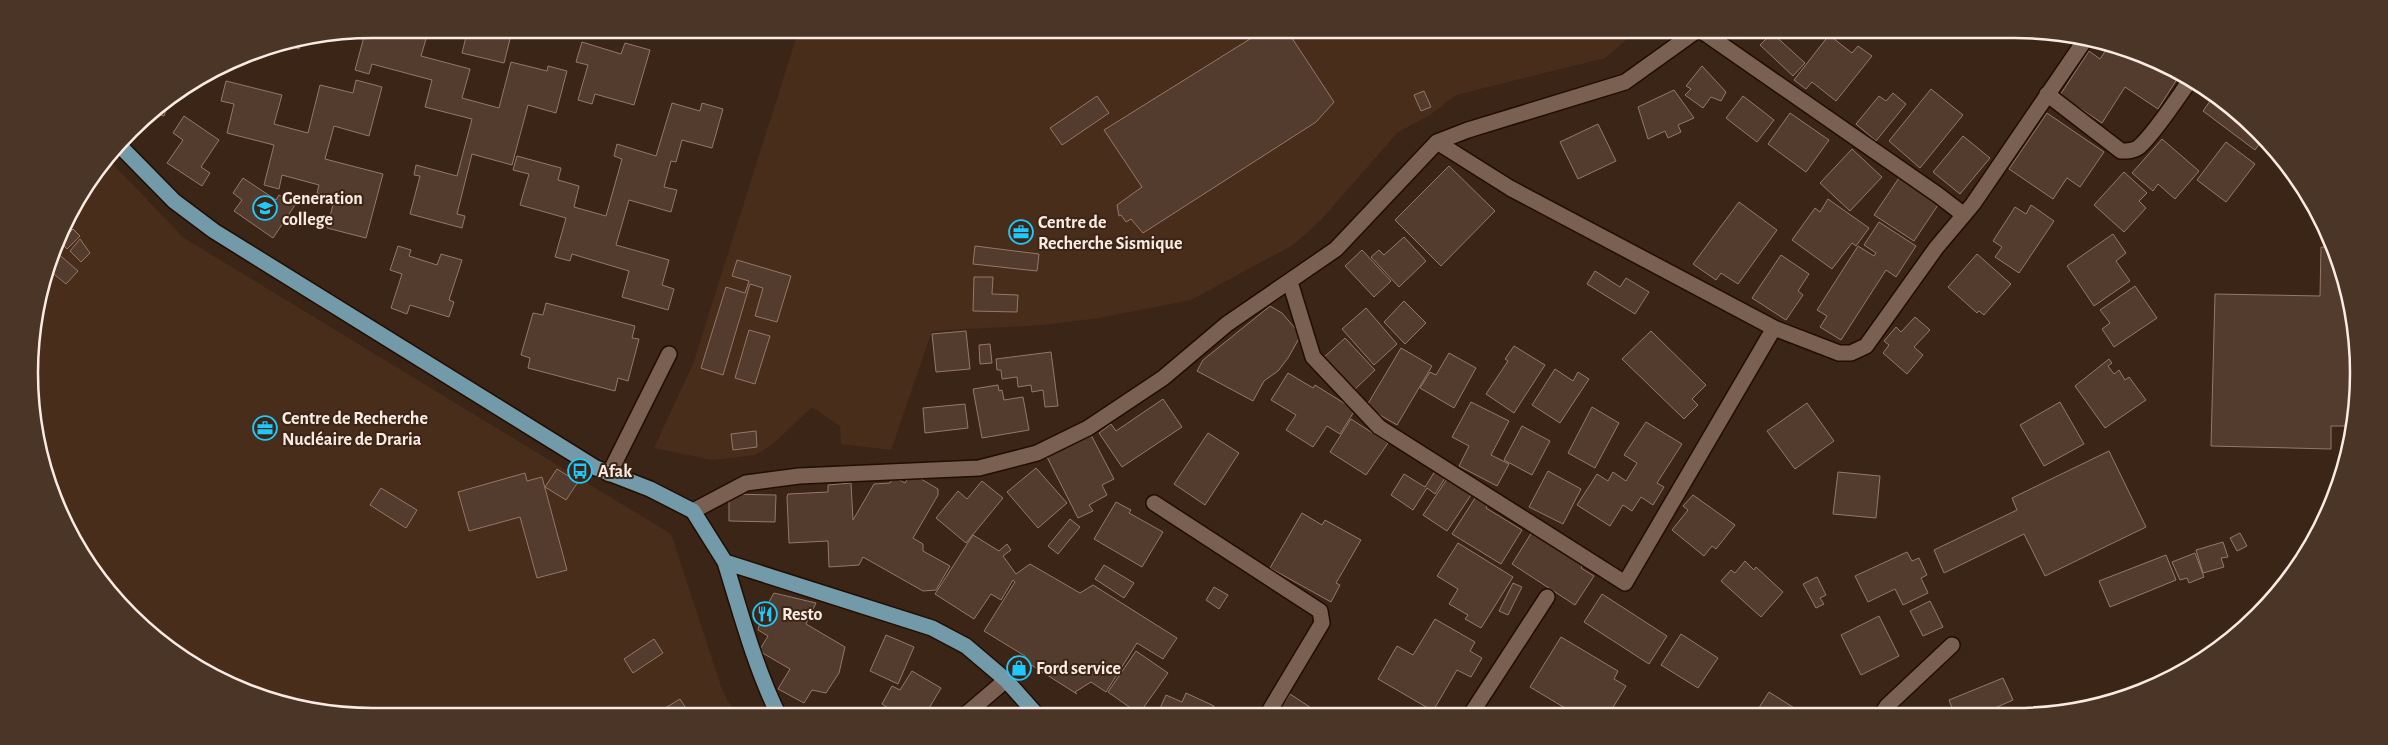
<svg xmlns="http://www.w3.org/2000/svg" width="2388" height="745" font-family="'Alegreya Sans',sans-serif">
<rect width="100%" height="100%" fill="#3b2517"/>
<path fill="#492d1b" d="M 799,29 L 1639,29 L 1605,58 L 1456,95 L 1430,115 L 1398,132 L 1321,220 L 1293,245 L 1191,300 L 1099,318 L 1042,325 L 932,331 L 891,450 L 841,444 L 840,426 L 812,407 L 773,444 L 755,455 L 712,460 L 654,448 L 693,364 Z
M 106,157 L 184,238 L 671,534 L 722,689 L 736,716 L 373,716 L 305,710 L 241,690 L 182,658 L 100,582 L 64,524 L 40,461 L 30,395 L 32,328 L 64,220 Z"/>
<path fill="#533b2d" stroke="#947969" d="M 372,29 L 429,29 L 421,56 L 470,69 L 462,98 L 499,108 L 511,62 L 547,71 L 548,66 L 567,71 L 556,113 L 528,105 L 512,165 L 472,154 L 457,214 L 465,216 L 462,228 L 410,214 L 420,176 L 414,175 L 416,165 L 457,176 L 472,119 L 425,107 L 432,80 L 372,64 L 369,74 L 355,70 L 365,33 L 355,30 Z
M 468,29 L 503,29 L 502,32 L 511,35 L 504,63 L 462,53 Z
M 1266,29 L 1286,29 L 1334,102 L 1316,122 L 1143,233 L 1131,219 L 1126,222 L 1121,215 L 1119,216 L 1117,205 L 1142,187 L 1104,130 Z
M 1772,33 L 1805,63 L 1793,76 L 1760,45 Z
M 1829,35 L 1852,53 L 1858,46 L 1872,56 L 1836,101 L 1812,82 L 1806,89 L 1794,80 Z
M 303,36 L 299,49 L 280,43 Z
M 582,42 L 621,54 L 625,43 L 650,50 L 634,105 L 595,94 L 592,104 L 578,100 L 588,65 L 576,62 Z
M 2110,44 L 2147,55 L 2181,73 L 2158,109 L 2125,87 L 2102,123 L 2060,95 L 2089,51 L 2100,59 Z
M 1702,66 L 1726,92 L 1721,101 L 1711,97 L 1703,108 L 1685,95 L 1691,89 L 1686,86 Z
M 356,80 L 382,87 L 369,136 L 334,126 L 325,159 L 383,174 L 366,238 L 327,228 L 335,197 L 317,193 L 319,185 L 282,175 L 279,189 L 264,185 L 274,145 L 227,133 L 234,104 L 221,101 L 226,81 L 282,95 L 274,124 L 308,133 L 320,85 L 353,93 Z
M 1931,89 L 1963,115 L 1920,168 L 1889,141 Z
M 1674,90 L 1694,118 L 1678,125 L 1681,132 L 1668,138 L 1665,131 L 1648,139 L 1638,107 Z
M 1424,91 L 1431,107 L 1421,111 L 1414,95 Z
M 1893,93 L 1906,104 L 1876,141 L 1856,124 L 1879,96 L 1886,101 Z
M 2215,94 L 2264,137 L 2255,150 L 2203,111 Z
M 1097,96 L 1109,113 L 1062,145 L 1050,128 Z
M 1743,96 L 1774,120 L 1757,142 L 1726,118 Z
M 169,100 L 164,116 L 150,112 Z
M 672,103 L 700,111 L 702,103 L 723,109 L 712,148 L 682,140 L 676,162 L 671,161 L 664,187 L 677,190 L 671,212 L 629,200 L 616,245 L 669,260 L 662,285 L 674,289 L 668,310 L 622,297 L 629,271 L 572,254 L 570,261 L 555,257 L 566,218 L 520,205 L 529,174 L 513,170 L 517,156 L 561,168 L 558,180 L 579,186 L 574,207 L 606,216 L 622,159 L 614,156 L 617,144 L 656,156 Z
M 1790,113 L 1829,140 L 1806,172 L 1768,144 Z
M 2047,113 L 2104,152 L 2080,187 L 2067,178 L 2053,199 L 2009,169 Z
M 184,116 L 219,140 L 201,167 L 210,173 L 202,186 L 167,163 L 183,140 L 173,133 Z
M 1598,124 L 1616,161 L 1578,179 L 1560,142 Z
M 1963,136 L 1990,158 L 1960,194 L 1933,172 Z
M 2162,139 L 2199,171 L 2175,199 L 2158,184 L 2153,191 L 2132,173 Z
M 2226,142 L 2255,164 L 2226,202 L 2197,180 Z
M 1852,149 L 1882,177 L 1850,211 L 1820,183 Z
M 1449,166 L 1495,211 L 1441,266 L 1395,220 Z
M 2124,172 L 2147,193 L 2139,201 L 2146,208 L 2124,232 L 2094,205 Z
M 1901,175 L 1940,202 L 1914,241 L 1874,215 Z
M 243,178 L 276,200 L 279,195 L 295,205 L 273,238 L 234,211 L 242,200 L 233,193 Z
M 1828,199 L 1869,228 L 1856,246 L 1852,243 L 1832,269 L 1792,240 L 1815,208 L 1820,212 Z
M 1739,202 L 1777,230 L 1738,284 L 1721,273 L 1716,280 L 1693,264 Z
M 2031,205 L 2054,221 L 2019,273 L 1995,257 L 2002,247 L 1993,241 L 2015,207 L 2026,214 Z
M 1879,222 L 1916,246 L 1896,277 L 1886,270 L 1841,340 L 1820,327 L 1827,316 L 1817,310 L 1858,246 L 1874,256 L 1876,253 L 1864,245 Z
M 73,229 L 80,236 L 67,249 L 60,242 Z
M 2113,234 L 2126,253 L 2116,261 L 2130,281 L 2094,306 L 2067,266 Z
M 1404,237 L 1426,261 L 1399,287 L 1371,257 L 1379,250 L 1384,255 Z
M 80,239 L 90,253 L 81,262 L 70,251 Z
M 398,246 L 411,250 L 409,256 L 437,265 L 441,254 L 462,260 L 449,300 L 454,302 L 449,317 L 410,305 L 407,314 L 391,308 L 402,274 L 390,270 Z
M 975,246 L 1039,254 L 1037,271 L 973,264 Z
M 2321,247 L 2335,248 L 2353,306 L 2357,355 L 2354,426 L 2331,426 L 2331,449 L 2211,446 L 2215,294 L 2320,296 Z
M 1362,250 L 1391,281 L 1374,297 L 1345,266 Z
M 55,251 L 78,271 L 66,284 L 49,270 Z
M 1977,254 L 2011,284 L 1984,315 L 1979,311 L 1977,313 L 1948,287 Z
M 1781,255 L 1809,274 L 1798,291 L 1803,295 L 1786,320 L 1752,298 Z
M 737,260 L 791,276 L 777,322 L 755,316 L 763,288 L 750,284 L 723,375 L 701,368 L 726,287 L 745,293 L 749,281 L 732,276 Z
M 1595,271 L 1620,287 L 1626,278 L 1649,292 L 1635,314 L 1587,284 Z
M 974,277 L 993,277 L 992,294 L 1018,295 L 1017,312 L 973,311 Z
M 2135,286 L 2157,318 L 2114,347 L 2102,329 L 2110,323 L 2100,310 Z
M 1404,301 L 1426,323 L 1405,344 L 1384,322 Z
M 546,303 L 635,326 L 632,338 L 639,339 L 628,381 L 618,378 L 615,391 L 528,368 L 530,358 L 521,355 L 533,313 L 543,315 Z
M 1270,306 L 1282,313 L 1301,335 L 1288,358 L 1278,371 L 1264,381 L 1253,401 L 1197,371 L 1203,360 Z
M 1366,308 L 1397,344 L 1374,365 L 1342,329 Z
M 1915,317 L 1930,330 L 1914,347 L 1923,355 L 1907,374 L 1883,353 L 1889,345 L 1884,341 L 1896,327 L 1901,332 Z
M 749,330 L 770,336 L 755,384 L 735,378 Z
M 966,331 L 970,369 L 936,372 L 932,334 Z
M 1651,331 L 1706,385 L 1692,399 L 1698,405 L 1684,419 L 1622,359 Z
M 1345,338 L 1375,370 L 1352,392 L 1322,359 Z
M 990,344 L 992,363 L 980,364 L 979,345 Z
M 1514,346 L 1545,365 L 1514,413 L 1486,394 L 1508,361 L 1505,359 Z
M 1401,348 L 1432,366 L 1397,425 L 1366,407 Z
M 1051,352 L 1058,406 L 1045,407 L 1043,390 L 1032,392 L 1031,385 L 1018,387 L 1017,377 L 1002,379 L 1001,370 L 997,370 L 996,359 Z
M 1449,353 L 1476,368 L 1454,408 L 1420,388 L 1430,372 L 1436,375 Z
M 2109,359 L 2112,363 L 2108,366 L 2114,374 L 2119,370 L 2125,380 L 2129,377 L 2146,400 L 2105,428 L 2075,386 Z
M 1555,369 L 1573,381 L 1578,372 L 1589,379 L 1560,423 L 1532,405 Z
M 1288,373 L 1313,388 L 1315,385 L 1355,410 L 1340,434 L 1327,426 L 1313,447 L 1286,430 L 1296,415 L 1271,400 Z
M 998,385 L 999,391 L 1002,390 L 1004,400 L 1023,397 L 1029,430 L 982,438 L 973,389 Z
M 1163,399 L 1182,427 L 1122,467 L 1099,433 L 1111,424 L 1116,431 Z
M 1471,402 L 1509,421 L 1491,455 L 1509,464 L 1497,486 L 1459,466 L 1469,446 L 1452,437 Z
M 2060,402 L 2084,444 L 2044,466 L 2020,425 Z
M 1807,403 L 1834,441 L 1795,469 L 1767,431 Z
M 965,404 L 968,428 L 925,433 L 923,408 Z
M 1592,407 L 1619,423 L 1595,468 L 1568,453 Z
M 1351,419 L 1388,443 L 1366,475 L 1330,452 Z
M 1646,422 L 1682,444 L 1657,483 L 1664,487 L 1653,505 L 1641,497 L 1632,511 L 1623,505 L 1610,526 L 1577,505 L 1597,474 L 1608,481 L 1613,472 L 1626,481 L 1637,463 L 1624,455 Z
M 1522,426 L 1550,441 L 1532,475 L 1504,460 Z
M 756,431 L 757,447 L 733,450 L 731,434 Z
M 1090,433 L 1114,479 L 1102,485 L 1107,495 L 1089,505 L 1093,511 L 1078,518 L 1046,455 Z
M 1208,433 L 1239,453 L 1205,505 L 1174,484 Z
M 2109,451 L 2146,527 L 2045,576 L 2024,534 L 1944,573 L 1934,550 L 2017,510 L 2012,498 Z
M 1036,468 L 1067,503 L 1038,528 L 1007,492 Z
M 557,469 L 578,482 L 566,500 L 545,487 Z
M 1435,471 L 1445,478 L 1435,494 L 1427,488 L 1413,510 L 1391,495 L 1404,474 L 1425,487 Z
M 1548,471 L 1581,489 L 1563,524 L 1529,507 Z
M 1838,472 L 1880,476 L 1876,518 L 1833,514 Z
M 525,473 L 527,481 L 542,477 L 567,570 L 537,578 L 520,517 L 469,531 L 458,492 Z
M 911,473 L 938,489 L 938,495 L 913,538 L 923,544 L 923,551 L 950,566 L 936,590 L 923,591 L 863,557 L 859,565 L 829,567 L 828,541 L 789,543 L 787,497 L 788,494 L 828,492 L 828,485 L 851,483 L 853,520 L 874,484 L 890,483 L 894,477 L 905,483 Z
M 1449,476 L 1473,492 L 1447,531 L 1423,515 Z
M 982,481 L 1003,498 L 966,543 L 936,518 L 958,491 L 967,499 Z
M 381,488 L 417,510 L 406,528 L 370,505 Z
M 729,494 L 776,495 L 775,522 L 729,521 Z
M 1477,495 L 1489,503 L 1486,508 L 1522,530 L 1501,564 L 1452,534 Z
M 1693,495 L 1735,525 L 1716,549 L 1712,546 L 1704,556 L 1672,530 L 1688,510 L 1683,506 Z
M 1116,502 L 1131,510 L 1129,513 L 1163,532 L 1142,567 L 1094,539 Z
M 1302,513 L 1322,525 L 1325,520 L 1361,540 L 1336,583 L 1340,585 L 1331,602 L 1270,568 Z
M 1070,519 L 1080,527 L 1058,554 L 1048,546 Z
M 1532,532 L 1583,565 L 1581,568 L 1594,576 L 1575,605 L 1512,564 Z
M 2240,533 L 2247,546 L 2237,551 L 2230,538 Z
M 973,535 L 999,551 L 1007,544 L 1011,550 L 1003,556 L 1016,574 L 1030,564 L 1080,593 L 1093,585 L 1177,638 L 1163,659 L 1137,643 L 1106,692 L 1091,682 L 1075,692 L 1077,694 L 1025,661 L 1025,656 L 984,631 L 1015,582 L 1013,580 L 1001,600 L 991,594 L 974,619 L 935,594 Z
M 2223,542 L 2228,557 L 2221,558 L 2224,567 L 2203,573 L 2196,550 Z
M 1458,543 L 1513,577 L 1481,628 L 1465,619 L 1468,615 L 1449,604 L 1458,589 L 1437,576 Z
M 1907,552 L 1912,561 L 1919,558 L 1927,575 L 1921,578 L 1928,593 L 1903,605 L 1895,589 L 1868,602 L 1855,576 Z
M 2195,553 L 2204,577 L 2189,583 L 2187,578 L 2180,580 L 2172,562 Z
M 2166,555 L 2176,580 L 2110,607 L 2099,581 Z
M 1745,561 L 1754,570 L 1756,567 L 1783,592 L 1761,617 L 1721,581 L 1731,570 L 1735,573 Z
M 1104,565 L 1134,583 L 1124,598 L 1095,579 Z
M 1817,577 L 1826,595 L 1820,598 L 1824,604 L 1816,608 L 1803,584 Z
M 1513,583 L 1522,587 L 1508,615 L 1499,611 Z
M 1214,587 L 1228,595 L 1219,609 L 1206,600 Z
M 774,593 L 816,603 L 806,624 L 845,647 L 839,673 L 826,693 L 812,690 L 804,703 L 778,689 L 790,669 L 759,651 L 768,636 L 758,630 L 762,614 Z
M 1602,594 L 1667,636 L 1649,664 L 1584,622 Z
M 1930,601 L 1943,627 L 1923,636 L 1910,611 Z
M 1879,616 L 1899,656 L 1861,675 L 1841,635 Z
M 1435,619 L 1475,642 L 1470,651 L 1482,658 L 1471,677 L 1457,670 L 1433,711 L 1378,679 L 1397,646 L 1413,655 Z
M 1681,634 L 1718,658 L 1698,688 L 1661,665 Z
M 886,635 L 914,647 L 898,684 L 870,671 Z
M 1561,637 L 1618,671 L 1614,679 L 1626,686 L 1609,714 L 1575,714 L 1530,687 Z
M 654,639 L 663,653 L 633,673 L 624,659 Z
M 1136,651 L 1168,673 L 1139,714 L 1108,692 Z
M 912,671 L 941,688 L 925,715 L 884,715 L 888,708 L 882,704 L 892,686 L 900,690 Z
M 2003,678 L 2013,700 L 1995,708 L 1997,713 L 1946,713 L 1945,711 L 1952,708 L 1949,700 Z
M 1769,692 L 1799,711 L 1797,714 L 1755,714 Z
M 1186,693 L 1214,706 L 1210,715 L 1157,715 L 1166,695 L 1182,702 Z
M 1290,694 L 1322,715 L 1276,715 Z
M 680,699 L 691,716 L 652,716 Z"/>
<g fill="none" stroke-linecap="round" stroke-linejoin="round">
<g stroke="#210d02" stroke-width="18">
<path id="minor" d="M 1699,29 L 1938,195 L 1964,215
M 2047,94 L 2121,151 C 2127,151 2134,151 2139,147 C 2155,133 2178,97 2191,79
M 1290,282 L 1313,357 L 1379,427 L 1625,583 L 1774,328 L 1510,188 L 1437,142
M 1774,328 L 1839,353 L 1851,353 L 1866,346 L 1936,248 L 1973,204 L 2087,37
M 609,474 L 669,354
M 1154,503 L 1320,611 L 1322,623 L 1267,715
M 693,511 L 746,483 L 799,476 L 979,468 L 1037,453 L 1088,428 L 1163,378 L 1227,324 L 1336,249 L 1437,142 L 1468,130 L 1625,82 L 1699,29
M 1471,714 L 1547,597
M 1882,714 L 1887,706 L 1952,645
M 965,715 L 1006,680"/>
</g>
<g stroke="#210d02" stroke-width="18">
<path id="major" d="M 118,144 L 174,201 L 214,231 L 596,468 L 650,489 L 693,511 L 725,562 L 932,628 L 966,646 L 1006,680 L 1037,715
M 725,562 C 741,614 755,667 779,716"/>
</g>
<use href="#minor" stroke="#7a6051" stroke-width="15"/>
<use href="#major" stroke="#739aa8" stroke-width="15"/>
</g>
<defs>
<g id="school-ring" transform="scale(1.25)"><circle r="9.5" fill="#3b2517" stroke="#20c9fd" stroke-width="1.5"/><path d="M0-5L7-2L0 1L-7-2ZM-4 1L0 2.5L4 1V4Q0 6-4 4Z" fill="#20c9fd"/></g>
<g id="office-ring" transform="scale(1.25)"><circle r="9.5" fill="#3b2517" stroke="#20c9fd" stroke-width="1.5"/><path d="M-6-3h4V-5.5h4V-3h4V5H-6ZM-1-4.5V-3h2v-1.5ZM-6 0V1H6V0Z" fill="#20c9fd"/></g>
<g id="bus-ring" transform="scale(1.25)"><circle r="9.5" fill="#3b2517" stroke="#20c9fd" stroke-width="1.5"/><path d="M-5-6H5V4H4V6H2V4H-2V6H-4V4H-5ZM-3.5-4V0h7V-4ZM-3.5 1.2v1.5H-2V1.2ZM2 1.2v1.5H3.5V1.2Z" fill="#20c9fd"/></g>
<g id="restaurant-ring" transform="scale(1.25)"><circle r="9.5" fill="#3b2517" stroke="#20c9fd" stroke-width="1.5"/><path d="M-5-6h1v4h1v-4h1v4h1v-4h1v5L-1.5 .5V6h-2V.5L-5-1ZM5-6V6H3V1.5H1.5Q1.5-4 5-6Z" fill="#20c9fd"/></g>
<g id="shop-ring" transform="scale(1.25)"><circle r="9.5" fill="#3b2517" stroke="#20c9fd" stroke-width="1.5"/><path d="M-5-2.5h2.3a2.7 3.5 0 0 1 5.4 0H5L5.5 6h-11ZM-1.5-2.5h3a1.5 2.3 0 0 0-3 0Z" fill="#20c9fd"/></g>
</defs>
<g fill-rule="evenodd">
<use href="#school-ring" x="265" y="208"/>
<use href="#office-ring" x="1021" y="232"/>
<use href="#office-ring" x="265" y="428"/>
<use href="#bus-ring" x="580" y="471"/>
<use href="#restaurant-ring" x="765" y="614"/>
<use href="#shop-ring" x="1019" y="668"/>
</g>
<g text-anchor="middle" stroke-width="4" stroke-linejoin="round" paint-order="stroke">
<g font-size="18" font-weight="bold" fill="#faebe2" stroke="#3b2517" text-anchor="start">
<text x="282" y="204">Generation<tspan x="282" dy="21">college</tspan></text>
<text x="1038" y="228">Centre de<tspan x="1038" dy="21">Recherche Sismique</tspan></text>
<text x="282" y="424">Centre de Recherche<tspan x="282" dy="21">Nucléaire de Draria</tspan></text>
<text x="598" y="477">Afak</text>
<text x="782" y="620">Resto</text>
<text x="1036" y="674">Ford service</text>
</g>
</g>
<path d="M0 0H2388V745H0ZM373 38H2015A335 335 0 0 1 2350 373V373A335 335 0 0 1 2015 708H373A335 335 0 0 1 38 373V373A335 335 0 0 1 373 38Z" fill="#4a3527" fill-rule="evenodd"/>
<path fill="none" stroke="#faebe2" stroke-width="2.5" d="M373 38H2015A335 335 0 0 1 2350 373V373A335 335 0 0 1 2015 708H373A335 335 0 0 1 38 373V373A335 335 0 0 1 373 38Z"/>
</svg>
